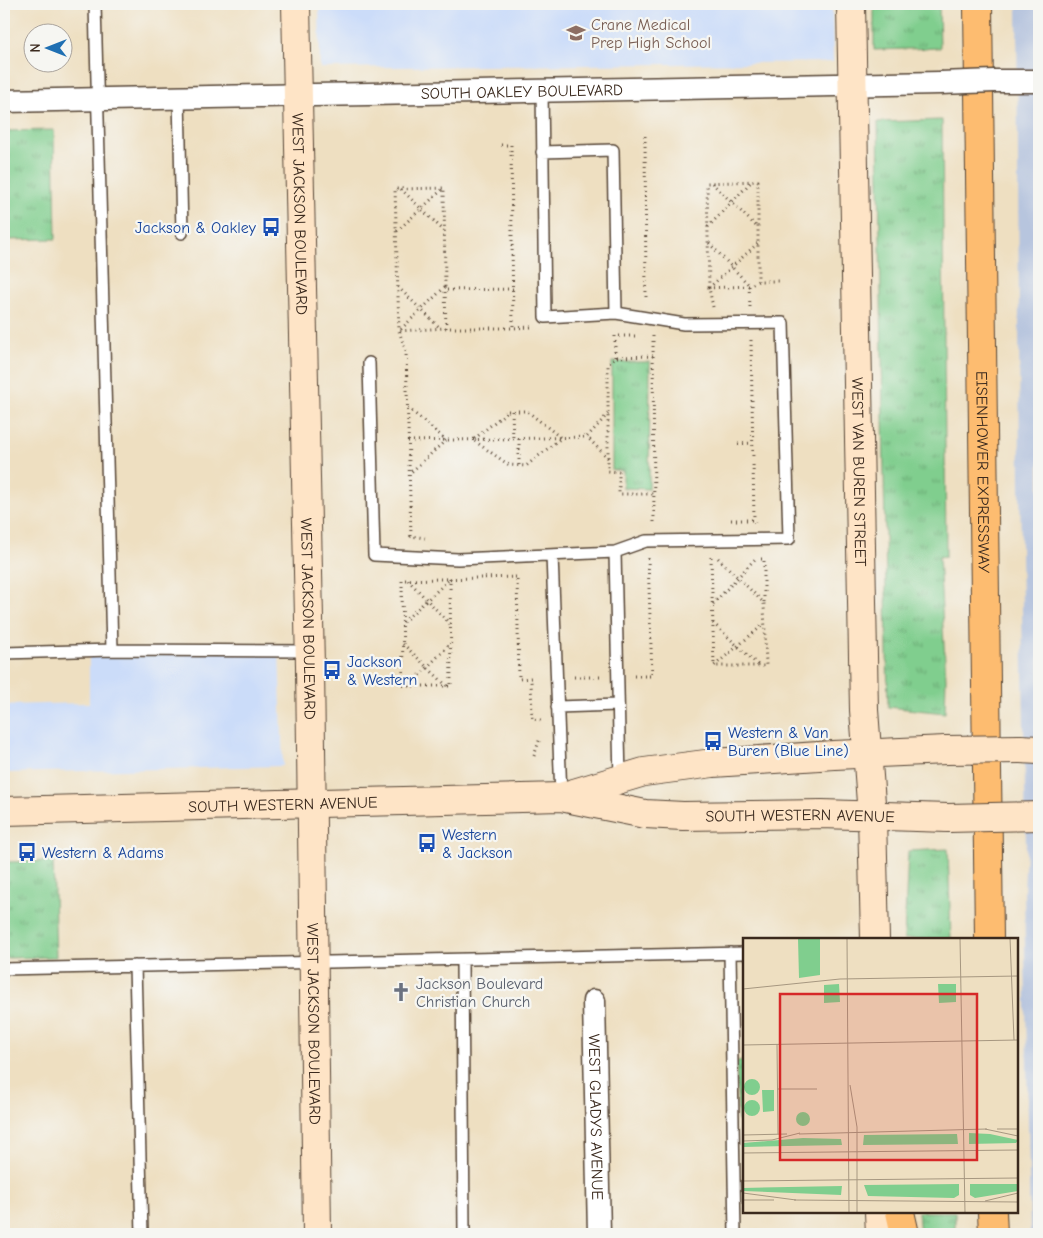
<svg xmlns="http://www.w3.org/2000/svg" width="1043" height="1238" font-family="'Comic Neue',sans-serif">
<defs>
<pattern id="grass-tufts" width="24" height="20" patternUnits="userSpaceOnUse" patternTransform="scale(1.25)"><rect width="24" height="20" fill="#80ce8e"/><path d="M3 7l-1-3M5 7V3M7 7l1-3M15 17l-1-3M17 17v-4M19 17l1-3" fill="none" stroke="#6aa773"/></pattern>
</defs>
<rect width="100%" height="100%" fill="#f6f6f2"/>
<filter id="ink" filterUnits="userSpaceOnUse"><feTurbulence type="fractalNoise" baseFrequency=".02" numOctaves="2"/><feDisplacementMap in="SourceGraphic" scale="10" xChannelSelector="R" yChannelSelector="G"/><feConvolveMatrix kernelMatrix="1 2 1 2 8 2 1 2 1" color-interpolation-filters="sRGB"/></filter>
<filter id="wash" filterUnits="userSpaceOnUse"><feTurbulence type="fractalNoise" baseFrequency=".0096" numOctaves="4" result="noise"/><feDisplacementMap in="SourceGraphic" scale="20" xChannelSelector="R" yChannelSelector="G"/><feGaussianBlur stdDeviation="1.12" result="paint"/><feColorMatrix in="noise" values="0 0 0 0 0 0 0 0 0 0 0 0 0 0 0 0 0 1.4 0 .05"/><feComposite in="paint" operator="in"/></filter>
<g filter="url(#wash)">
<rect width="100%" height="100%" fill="#eedfc1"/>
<path fill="#cbdcf9" d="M 319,4 L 832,4 L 833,62 L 320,68 Z
M 89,651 L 279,651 L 283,766 L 4,773 L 4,705 L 89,703 Z"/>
<path fill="#b7c5de" d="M 1017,4 L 1039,4 L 1039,1234 L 1030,1234 L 1024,891 L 1026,851 L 1020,489 Z"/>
<path fill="url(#grass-tufts)" stroke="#5e7c56" d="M 874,4 L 939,4 L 940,48 L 874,50 Z
M 942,120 L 946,556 L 939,557 L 946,679 L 945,713 L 888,707 L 878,122 Z
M 54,130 L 56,239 L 4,240 L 4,131 Z
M 612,362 L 650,362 L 649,489 L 623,488 L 623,471 L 612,470 Z
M 948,849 L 951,939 L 904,939 L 908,851 Z
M 53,861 L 56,957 L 4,958 L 4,862 Z
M 736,1061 L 744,1061 L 744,1121 L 738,1121 Z
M 918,1212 L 955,1212 L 955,1234 L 920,1234 Z"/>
</g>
<g filter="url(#ink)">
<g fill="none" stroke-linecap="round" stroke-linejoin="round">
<g stroke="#564536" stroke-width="14">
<path id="lane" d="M 95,4 L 112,650
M 179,97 L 182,233
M 542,152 L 613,150 L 616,313
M 369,363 L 374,555 L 458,559 L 615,552 L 646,541 L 789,539 L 783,323 L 684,324 L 616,313 L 545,317 L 542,90
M 615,552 L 620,780
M 552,555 L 561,797
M 4,653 L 112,650 L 310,651
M 557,707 L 618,705
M 730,953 L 735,1234
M 462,960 L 464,1234
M 135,966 L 142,1234
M 4,969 L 744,953"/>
</g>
<g stroke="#564536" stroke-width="25">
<g id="street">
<path d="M 995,81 L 1039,81"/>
<path id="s1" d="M 4,101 L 940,83"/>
<path id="s2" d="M 594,1001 L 599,1234"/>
</g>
</g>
<g stroke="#564536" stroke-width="30">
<g id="secondary">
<path id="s3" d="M 296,4 L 310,666 L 317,1234"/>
<path id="s4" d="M 851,4 L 864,710 L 872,816 L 875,939"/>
<path d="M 1020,749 L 1039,750"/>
<path d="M 564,796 L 644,772 L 713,763 L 834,755 L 946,750"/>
<path id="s5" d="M 4,811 L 561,797 L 645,814 L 683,816 L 822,814 L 948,818"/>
<path d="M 879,1212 L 880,1234"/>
</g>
</g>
<g stroke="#564536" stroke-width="30">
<g id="highway">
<path id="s6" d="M 978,4 L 989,939"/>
<path d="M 900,1212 L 905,1234"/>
<path d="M 992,1212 L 993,1234"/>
</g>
</g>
<path stroke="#564536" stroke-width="3" stroke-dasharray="1 4" stroke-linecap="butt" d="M 645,136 L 646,300
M 501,145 L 511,145 L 513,328 L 532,327
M 712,183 L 757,227
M 401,189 L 444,231
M 708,227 L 751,182
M 397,231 L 444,188
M 709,243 L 749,285
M 749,286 L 709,288 L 758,243
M 398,287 L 440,328
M 445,287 L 399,331 L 446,328
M 513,289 L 445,290 L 446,328 L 513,328
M 713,307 L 709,288 L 707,183 L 758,181 L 758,281
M 750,307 L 749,286 L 758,281 L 778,281
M 653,336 L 654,523 L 655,523
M 751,340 L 754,520
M 653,356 L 615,357 L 608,365 L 608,471 L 619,472 L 619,494 L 654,494
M 615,357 L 615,336 L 637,336
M 408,408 L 446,440 L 410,473
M 508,411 L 527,411 L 561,438 L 526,466 L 509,465 L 473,440 Z
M 512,411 L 513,439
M 408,441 L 587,437
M 738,444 L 753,443
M 608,458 L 587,437 L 608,414
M 519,465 L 519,439
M 731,520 L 754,520 L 755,523
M 411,536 L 406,352 L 399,331 L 395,189 L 444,188 L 445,290
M 410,537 L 411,536 L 425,538
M 711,557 L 714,665
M 718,558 L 764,603 L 766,666 L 714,666 L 764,624
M 761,559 L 764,559 L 764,602
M 450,578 L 451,686 L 403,686 L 402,580 L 517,577 L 519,679 L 531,678 L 532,719 L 541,720 L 541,722
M 408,580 L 450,624
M 713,604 L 755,559 L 755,557
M 403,622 L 450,579
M 713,623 L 758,665
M 403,644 L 447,686
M 634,676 L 652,676 L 648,558
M 574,677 L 600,677
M 409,686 L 451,643
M 534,756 L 540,738"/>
<use href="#lane" stroke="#fff" stroke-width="11"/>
<use href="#street" stroke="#fff" stroke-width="22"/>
<use href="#secondary" stroke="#fee4c6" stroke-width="28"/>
<use href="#highway" stroke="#fdbc70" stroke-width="28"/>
<g stroke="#564536" stroke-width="25" stroke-linecap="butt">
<path id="street-bridge" d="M 940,83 L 995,81"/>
</g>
<g stroke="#564536" stroke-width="30" stroke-linecap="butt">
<path id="secondary-bridge" d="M 946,750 L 1020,749
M 948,818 L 1039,816"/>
</g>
<use href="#street-bridge" stroke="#fff" stroke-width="22"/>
<use href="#secondary-bridge" stroke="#fee4c6" stroke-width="28"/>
</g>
</g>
<defs>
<g id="school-bare" transform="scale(1.5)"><path d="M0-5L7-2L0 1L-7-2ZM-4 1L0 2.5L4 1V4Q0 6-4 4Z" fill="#8d6e63" stroke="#f6f6f2" stroke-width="2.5" paint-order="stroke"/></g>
<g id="bus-bare" transform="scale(1.5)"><path d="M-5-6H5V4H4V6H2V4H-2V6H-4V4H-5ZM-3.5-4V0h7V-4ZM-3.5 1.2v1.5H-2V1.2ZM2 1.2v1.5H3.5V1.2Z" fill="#1a4fb4" stroke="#f6f6f2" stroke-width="2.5" paint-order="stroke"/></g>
<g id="church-bare" transform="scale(1.5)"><path d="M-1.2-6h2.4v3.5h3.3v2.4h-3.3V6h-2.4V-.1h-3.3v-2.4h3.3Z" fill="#6b7280" stroke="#f6f6f2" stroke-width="2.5" paint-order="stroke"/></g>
</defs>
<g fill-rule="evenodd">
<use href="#school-bare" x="576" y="33"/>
<use href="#bus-bare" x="271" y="227"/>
<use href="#bus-bare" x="332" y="670"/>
<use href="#bus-bare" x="713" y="741"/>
<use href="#bus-bare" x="427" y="843"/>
<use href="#bus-bare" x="27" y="852"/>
<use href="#church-bare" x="401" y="992"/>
</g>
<g text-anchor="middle" stroke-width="4.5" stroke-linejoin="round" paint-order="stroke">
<g font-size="16" fill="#785e54" stroke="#f6f6f2" text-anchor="start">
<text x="591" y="30">Crane Medical<tspan x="591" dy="18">Prep High School</tspan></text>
</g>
<g font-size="16" fill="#3b2a1e" stroke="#f6f6f2">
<text dy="6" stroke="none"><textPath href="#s1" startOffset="518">SOUTH OAKLEY BOULEVARD</textPath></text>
<text dy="6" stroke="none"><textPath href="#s3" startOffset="210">WEST JACKSON BOULEVARD</textPath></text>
<text dy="6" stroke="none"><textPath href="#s4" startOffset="468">WEST VAN BUREN STREET</textPath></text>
<text dy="6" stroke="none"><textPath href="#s6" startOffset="468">EISENHOWER EXPRESSWAY</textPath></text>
<text dy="6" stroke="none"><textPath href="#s3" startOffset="615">WEST JACKSON BOULEVARD</textPath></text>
<text dy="6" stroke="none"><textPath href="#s5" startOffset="279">SOUTH WESTERN AVENUE</textPath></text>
<text dy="6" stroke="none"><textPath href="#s5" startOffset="798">SOUTH WESTERN AVENUE</textPath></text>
<text dy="6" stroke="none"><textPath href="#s3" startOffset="1020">WEST JACKSON BOULEVARD</textPath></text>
<text dy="6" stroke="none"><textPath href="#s2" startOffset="116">WEST GLADYS AVENUE</textPath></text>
</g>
<g font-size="16" fill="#164399" stroke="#f6f6f2" text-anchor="start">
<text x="256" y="233" text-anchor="end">Jackson &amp; Oakley</text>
<text x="347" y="667">Jackson<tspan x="347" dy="18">&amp; Western</tspan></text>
<text x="728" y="738">Western &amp; Van<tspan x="728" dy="18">Buren (Blue Line)</tspan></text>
<text x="442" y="840">Western<tspan x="442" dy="18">&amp; Jackson</tspan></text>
<text x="42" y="858">Western &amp; Adams</text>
</g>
<g font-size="16" fill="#5b616d" stroke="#f6f6f2" text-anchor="start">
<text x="416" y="989">Jackson Boulevard<tspan x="416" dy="18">Christian Church</tspan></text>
</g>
</g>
<g transform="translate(743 938)">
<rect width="275" height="275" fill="#eedfc1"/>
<path d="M 55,1 L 77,1 L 77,37 L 56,40 ZM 96,46 L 97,64 L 81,65 L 81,47 ZM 195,46 L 213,46 L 213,64 L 196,65 ZM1 149a8 8 0 1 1 16 0a8 8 0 1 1-16 0ZM 19,152 L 31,152 L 31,173 L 20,174 ZM1 170a8 8 0 1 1 16 0a8 8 0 1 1-16 0ZM53 181a7 7 0 1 1 14 0a7 7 0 1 1-14 0ZM 226,195 L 247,196 L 275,202 L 273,205 L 226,206 ZM 214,196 L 215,206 L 120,207 L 121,197 ZM 60,200 L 98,201 L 99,207 L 0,209 L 0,205 ZM 216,246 L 216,257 L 211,260 L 125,258 L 121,247 ZM 227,246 L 275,246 L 275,253 L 232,260 L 227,257 ZM 99,248 L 98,257 L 0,253 L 0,250 Z" fill="#80ce8e"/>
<path fill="none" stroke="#a69780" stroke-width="1" d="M 104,0 L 106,275M 217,0 L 222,275M 267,0 L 271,102M 0,51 L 97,41 L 275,38M 34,106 L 35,196M 0,107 L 275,102M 107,147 L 114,189 L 114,275M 35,151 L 74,151M 242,191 L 275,198M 254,191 L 275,191M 56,196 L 244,191M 0,197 L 44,196M 0,203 L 29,202 L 57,195M 0,215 L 275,212M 0,243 L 275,240M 0,255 L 53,262M 0,262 L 31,262M 51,262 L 275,264M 242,263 L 275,255"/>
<path fill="#d62828" fill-opacity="0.15" stroke="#d62828" stroke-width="2.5" d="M 37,56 L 234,56 L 234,222 L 37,222 Z"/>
<rect width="275" height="275" fill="none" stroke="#3b2a1e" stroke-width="2.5"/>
</g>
<rect width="1043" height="1238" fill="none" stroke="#f6f6f2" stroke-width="20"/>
<g transform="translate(48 48) rotate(270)"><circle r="24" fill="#f6f6f2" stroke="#aba49d"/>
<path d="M0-4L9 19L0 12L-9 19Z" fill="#1f6fb2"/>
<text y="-8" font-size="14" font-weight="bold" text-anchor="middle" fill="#3b2a1e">N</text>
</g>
</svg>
